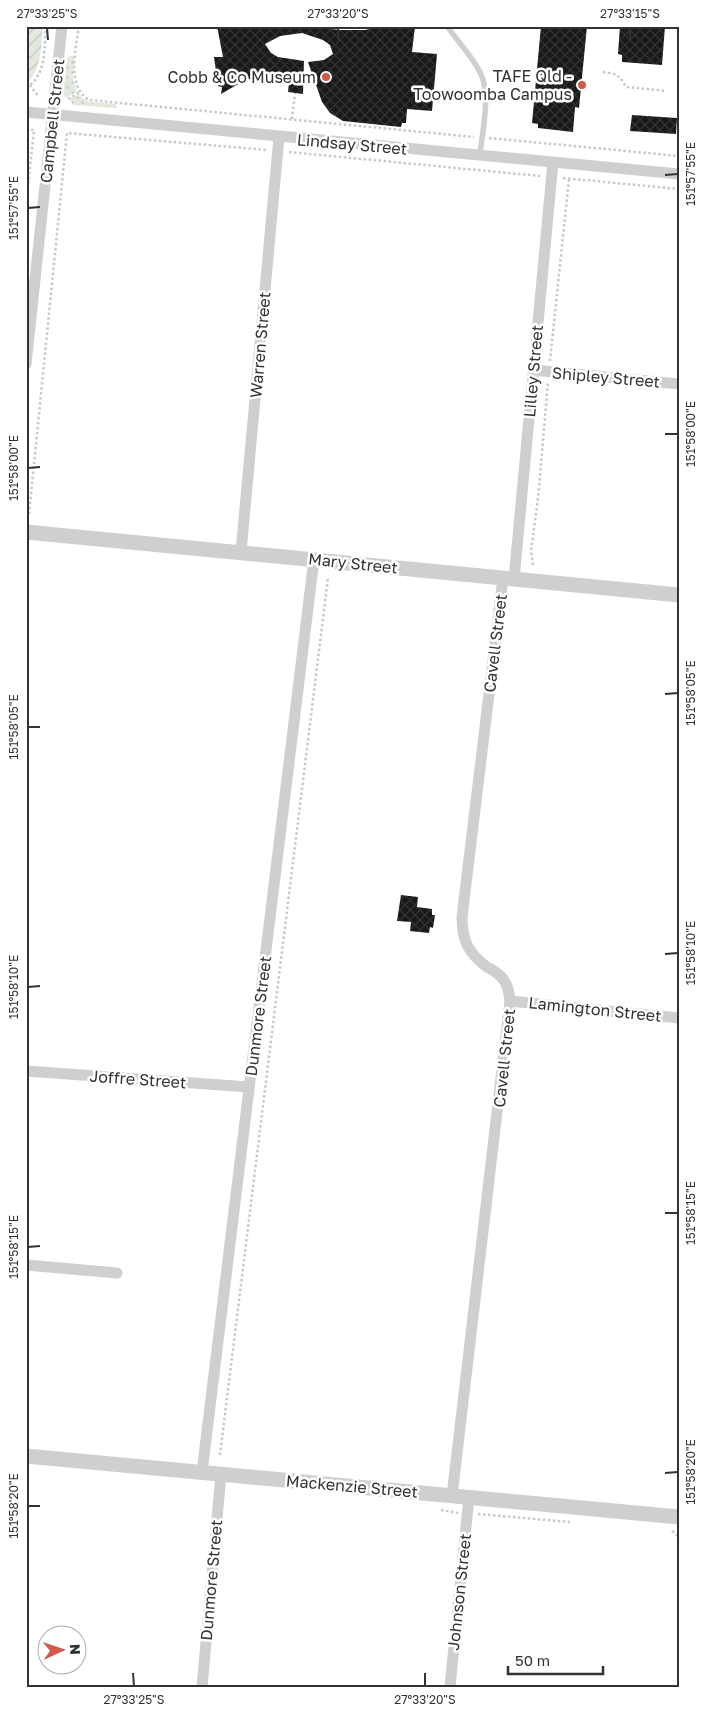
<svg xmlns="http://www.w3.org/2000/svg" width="705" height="1713" font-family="'Golos Text',sans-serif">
<defs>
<pattern id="grass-dots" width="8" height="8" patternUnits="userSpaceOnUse" patternTransform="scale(1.25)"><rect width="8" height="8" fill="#e3e9df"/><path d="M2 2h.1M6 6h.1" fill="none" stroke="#c3c8c0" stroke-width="1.8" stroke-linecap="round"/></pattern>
<pattern id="garden-furrows" width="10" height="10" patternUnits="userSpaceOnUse" patternTransform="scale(1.25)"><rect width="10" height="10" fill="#e3e9df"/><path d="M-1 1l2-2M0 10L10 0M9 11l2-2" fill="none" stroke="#c3c8c0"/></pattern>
<pattern id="building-cross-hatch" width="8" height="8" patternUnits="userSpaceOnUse" patternTransform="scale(1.25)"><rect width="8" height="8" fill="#191919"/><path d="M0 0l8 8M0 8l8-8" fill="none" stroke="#323232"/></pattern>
</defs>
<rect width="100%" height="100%" fill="#fff"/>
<path fill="url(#grass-dots)" d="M 70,56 L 74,56 L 73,79 L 77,92 L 65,98 L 63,92 L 67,59 Z
M 79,94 L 82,98 L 90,102 L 116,104 L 117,108 L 73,105 L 70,99 Z"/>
<path fill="url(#garden-furrows)" d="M 26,26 L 43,26 C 41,46 42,70 26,84 Z"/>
<path fill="url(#building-cross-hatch)" d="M 217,26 L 303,26 L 340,30 L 365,30 L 384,26 L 415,26 L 412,52 L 437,54 L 432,111 L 407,109 L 406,123 L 402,123 L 401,127 L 343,121 L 330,113 L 322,102 L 308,62 L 324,60 L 333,54 L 330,45 L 323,40 L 302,33 L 280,36 L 265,44 L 271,53 L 278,57 L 304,61 L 303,94 L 288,92 L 289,82 L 247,79 L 221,94 L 222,87 L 218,86 L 214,57 L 223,57 Z
M 541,26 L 587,26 L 579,108 L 575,107 L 573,132 L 538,128 L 538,124 L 532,123 Z
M 620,26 L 665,26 L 662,65 L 622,62 L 622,55 L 618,54 Z
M 632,115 L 677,118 L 676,134 L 630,131 Z
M 401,895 L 418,897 L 417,907 L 432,909 L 432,915 L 435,915 L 433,928 L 430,927 L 429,933 L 410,931 L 411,922 L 397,921 Z"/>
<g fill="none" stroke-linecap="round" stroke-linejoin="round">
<path stroke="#c9c9c9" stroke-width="2.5" stroke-dasharray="2.5 2.5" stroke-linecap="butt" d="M 79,26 C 76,48 66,86 89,100 L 474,137
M 603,72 C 618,74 619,75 626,87 L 666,91
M 30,85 L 38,96
M 26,87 C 47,77 44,46 46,26
M 68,99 L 80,92
M 292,119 L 295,93
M 26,129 L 34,130 L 26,204
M 489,138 L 679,156
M 289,152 L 540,176
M 563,178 L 679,189
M 550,361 L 569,179
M 29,514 L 67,133 L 267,150
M 533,565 L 531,551 L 538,499 L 548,382
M 220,1455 L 328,578
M 441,1510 L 458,1513
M 478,1514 L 570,1522
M 672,1531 L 679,1537"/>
<path stroke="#cfcfcf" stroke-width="5.5" d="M 447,26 C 458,42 473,57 481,74 C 491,96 482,132 480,155"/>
<path stroke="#cfcfcf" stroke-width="11" d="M 26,112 L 679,174
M 26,364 L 62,26
M 533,370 L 679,384
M 241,552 L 279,137
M 514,579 L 553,162
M 510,1001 L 679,1018
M 26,1071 L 249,1087
M 26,1265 L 117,1273
M 202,1472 L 314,559
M 452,1496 L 510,1001 C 509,993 508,985 503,979 C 499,974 493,970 487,967 C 468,953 462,940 462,917 L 503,578
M 202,1687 L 221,1474
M 450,1687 L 469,1497"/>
<path stroke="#cfcfcf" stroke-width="15" d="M 26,532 L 679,595
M 26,1456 L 679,1517"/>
</g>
<path fill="none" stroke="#323232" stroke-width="2" d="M 47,28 L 48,40M 338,28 L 339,40M 630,28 L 630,40M 665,175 L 678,174M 28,208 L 40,207M 665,434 L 678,434M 28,468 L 40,467M 665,694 L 678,693M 28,727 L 40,727M 665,954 L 678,953M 28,987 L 40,986M 665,1213 L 678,1213M 28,1247 L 40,1246M 665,1473 L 678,1472M 28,1506 L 40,1506M 133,1673 L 134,1686M 425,1673 L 425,1686"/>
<g fill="#d05a4c" stroke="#fff" stroke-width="2">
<circle cx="326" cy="77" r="5"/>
<circle cx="582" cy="85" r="5"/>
</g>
<g text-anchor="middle" stroke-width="5" stroke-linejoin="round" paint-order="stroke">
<g font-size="16" fill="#323232" stroke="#fff" text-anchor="end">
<text x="572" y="82">TAFE Qld -<tspan x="572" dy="18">Toowoomba Campus</tspan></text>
<text x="316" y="83">Cobb &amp; Co Museum</text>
</g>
<g font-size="16" fill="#323232" stroke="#fff">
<text transform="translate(52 121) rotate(-84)" y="6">Campbell Street</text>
<text transform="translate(352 144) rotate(5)" y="6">Lindsay Street</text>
<text transform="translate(260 345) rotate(-85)" y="6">Warren Street</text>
<text transform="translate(533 371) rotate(-85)" y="6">Lilley Street</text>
<text transform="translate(606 377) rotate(5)" y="6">Shipley Street</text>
<text transform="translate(353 563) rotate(6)" y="6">Mary Street</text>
<text transform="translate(495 643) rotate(-83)" y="6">Cavell Street</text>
<text transform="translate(595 1009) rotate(6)" y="6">Lamington Street</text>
<text transform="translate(258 1016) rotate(-83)" y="6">Dunmore Street</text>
<text transform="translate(504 1058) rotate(-84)" y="6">Cavell Street</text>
<text transform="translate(138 1079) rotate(4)" y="6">Joffre Street</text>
<text transform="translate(352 1486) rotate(5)" y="6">Mackenzie Street</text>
<text transform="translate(211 1580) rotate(-85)" y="6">Dunmore Street</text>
<text transform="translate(459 1592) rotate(-84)" y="6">Johnson Street</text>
</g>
</g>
<rect width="705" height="1713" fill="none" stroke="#ffffff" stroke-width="55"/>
<g transform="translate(62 1650) rotate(87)"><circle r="24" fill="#ffffff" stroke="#adadad"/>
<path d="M0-4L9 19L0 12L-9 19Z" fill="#d05a4c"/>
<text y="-8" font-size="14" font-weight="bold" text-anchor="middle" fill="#323232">N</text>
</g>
<path d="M508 1666v8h95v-8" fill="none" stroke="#323232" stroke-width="2.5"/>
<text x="515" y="1666" font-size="15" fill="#323232" stroke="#ffffff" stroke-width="4" paint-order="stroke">50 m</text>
<rect x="28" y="28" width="650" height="1658" fill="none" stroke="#323232" stroke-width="2"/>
<g font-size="12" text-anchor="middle" fill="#323232">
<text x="47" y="18">27°33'25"S</text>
<text x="338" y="18">27°33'20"S</text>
<text x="630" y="18">27°33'15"S</text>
<text transform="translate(691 174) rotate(-90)" y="4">151°57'55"E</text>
<text transform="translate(14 208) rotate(-90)" y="4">151°57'55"E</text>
<text transform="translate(691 434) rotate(-90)" y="4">151°58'00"E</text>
<text transform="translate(14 468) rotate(-90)" y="4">151°58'00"E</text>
<text transform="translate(691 693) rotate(-90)" y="4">151°58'05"E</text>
<text transform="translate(14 727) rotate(-90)" y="4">151°58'05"E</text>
<text transform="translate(691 953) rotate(-90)" y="4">151°58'10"E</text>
<text transform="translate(14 987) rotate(-90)" y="4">151°58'10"E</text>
<text transform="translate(691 1213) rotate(-90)" y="4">151°58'15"E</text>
<text transform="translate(14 1247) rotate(-90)" y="4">151°58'15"E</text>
<text transform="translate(691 1472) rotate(-90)" y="4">151°58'20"E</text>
<text transform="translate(14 1506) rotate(-90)" y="4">151°58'20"E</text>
<text x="134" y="1704">27°33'25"S</text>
<text x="425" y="1704">27°33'20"S</text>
</g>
</svg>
